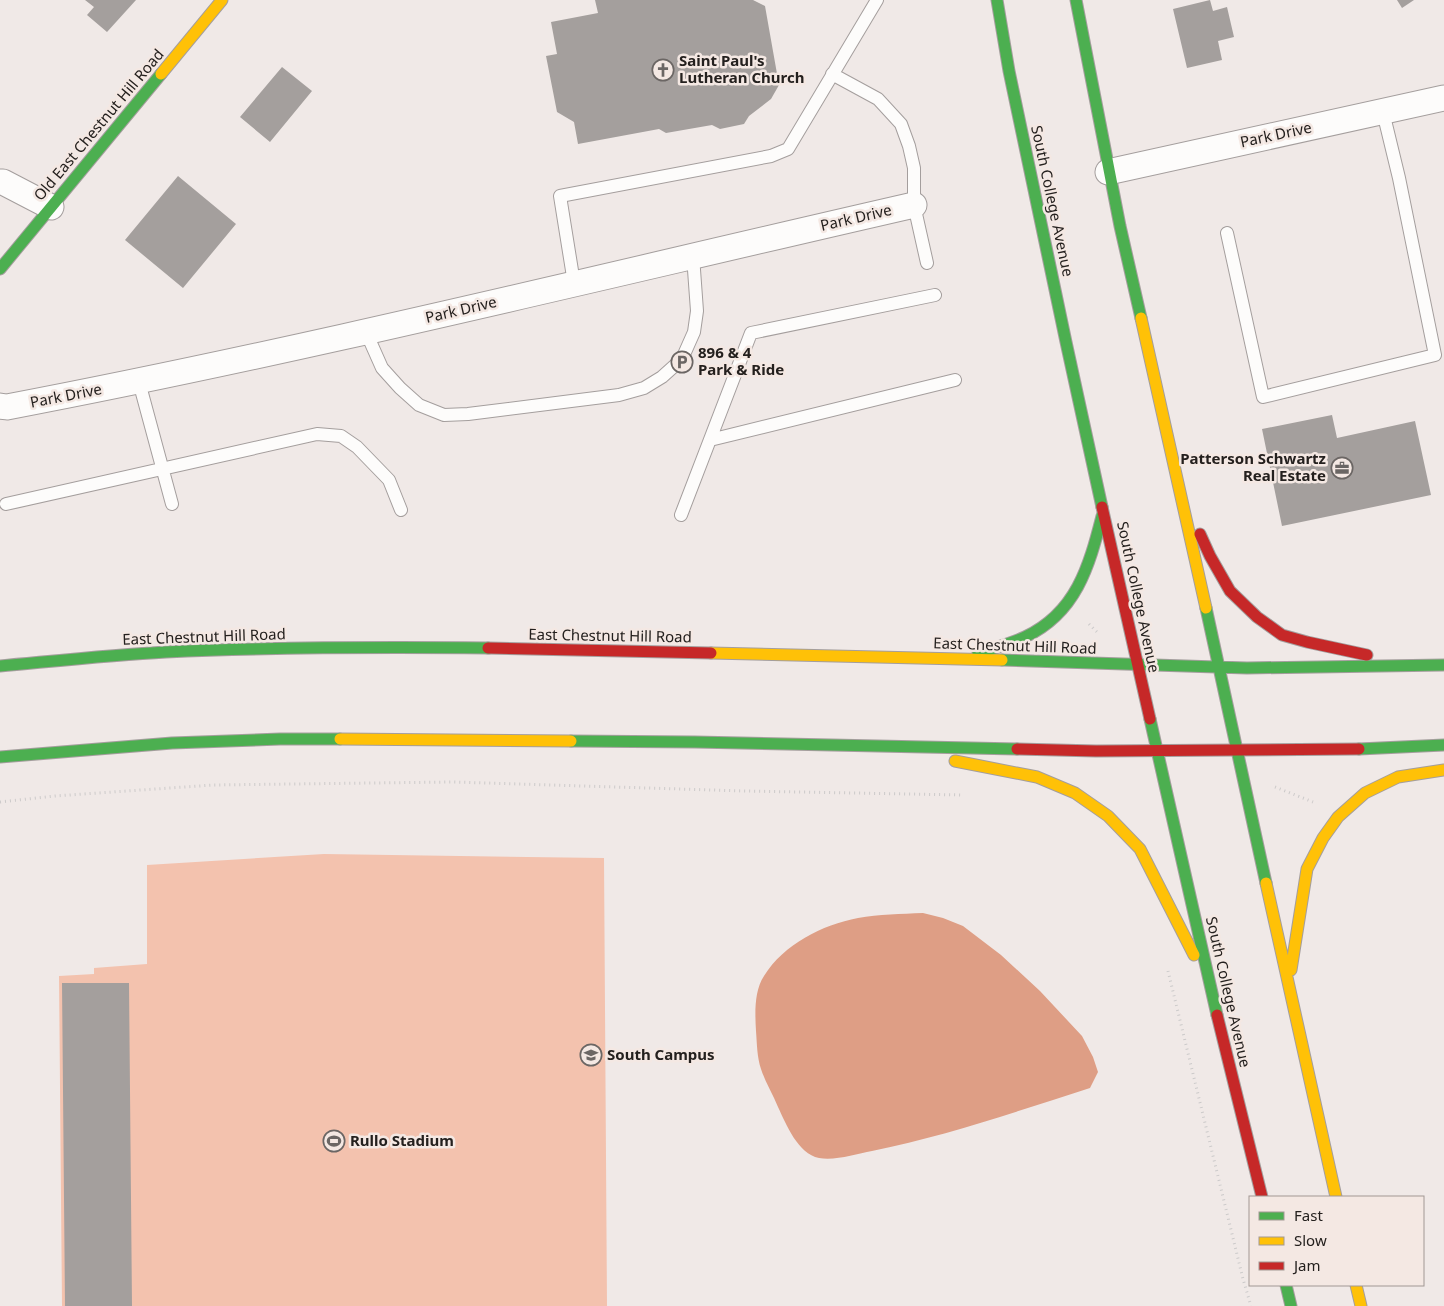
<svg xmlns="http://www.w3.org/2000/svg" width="1444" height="1306" font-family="'Noto Sans',sans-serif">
<rect width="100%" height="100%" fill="#f0e9e7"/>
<path fill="#f3c2ae" d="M 324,854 L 604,858 L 607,1306 L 62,1306 L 59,976 L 94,974 L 94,968 L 147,964 L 147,865 Z"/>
<path fill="#de9e85" d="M 923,913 L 943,918 L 963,926 L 1001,955 L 1040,991 L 1082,1036 L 1093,1057 L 1098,1072 L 1090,1088 C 1018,1111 946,1136 872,1151 C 856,1154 835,1161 819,1158 C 798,1154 786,1124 778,1107 C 773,1094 765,1082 761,1069 C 757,1057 757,1044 756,1031 C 755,1014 754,991 764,976 C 784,944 822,925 858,918 C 879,914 901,914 923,913 Z"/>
<path fill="#a49f9d" d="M 85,0 L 136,0 L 107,32 L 87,15 L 94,7 Z
M 595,0 L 753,0 L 765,6 L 779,85 L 771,99 L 749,116 L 744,124 L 720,129 L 712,125 L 666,133 L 659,129 L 578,144 L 574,122 L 557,112 L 546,56 L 557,54 L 551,22 L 598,13 Z
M 1210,0 L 1213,11 L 1227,7 L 1234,37 L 1218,41 L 1222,60 L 1187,68 L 1173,9 Z
M 1397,0 L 1414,0 L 1402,8 Z
M 282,67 L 312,91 L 270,142 L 240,117 Z
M 178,176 L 236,224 L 183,288 L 125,240 Z
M 1332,415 L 1337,438 L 1415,421 L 1431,495 L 1282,526 L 1262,429 Z
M 62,983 L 129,983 L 132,1306 L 65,1306 Z"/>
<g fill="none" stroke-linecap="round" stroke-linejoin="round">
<g stroke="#a49e9d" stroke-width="14">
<path id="lane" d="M 832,74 L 878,99 L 901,124 L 909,146 L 914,168 L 914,205 L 927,263
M 1227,233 L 1263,397 L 1435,355 L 1399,178 L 1383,112
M 574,283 L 560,196 L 771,156 L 788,149 L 877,0
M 366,332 L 382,368 L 400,388 L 419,405 L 444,415 L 468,414 L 619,395 L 644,388 L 662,377 L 682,359 L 694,332 L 697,311 L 693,256
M 139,382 L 172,504
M 710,440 L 955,380
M 6,504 L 317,434 L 341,436 L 357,447 L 389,480 L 401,510
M 681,515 L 751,333 L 935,295"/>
</g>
<g stroke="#a49e9d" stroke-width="27">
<path id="street" d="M 1108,172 L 1444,98
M 0,182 L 3,182 L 51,207
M 0,406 L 7,407 C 311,349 612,274 914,205"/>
</g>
<g stroke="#a49e9d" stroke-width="13">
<path id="fast" d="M 997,0 L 1009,71 L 1066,342 L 1102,507
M 1076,0 L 1120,226 L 1141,318
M 0,269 L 161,74
M 1206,608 L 1266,883
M 978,653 C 994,648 1010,644 1025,637 C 1076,613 1089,567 1102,516
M 1002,660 L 1247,668 L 1444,665
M 0,666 C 55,661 111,655 166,652 C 274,647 381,647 488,648
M 1150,719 L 1217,1015
M 571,741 L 695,742 L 1017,749
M 1359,749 L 1444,745
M 0,757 L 172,743 L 280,739 L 340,739
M 1286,1285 L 1291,1306"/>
</g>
<g stroke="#a49e9d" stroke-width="13">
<path id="slow" d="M 161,74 L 222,0
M 1141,318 L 1206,608
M 711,653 L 1002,660
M 340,739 L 571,741
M 955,761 L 1037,777 L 1075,793 L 1108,816 L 1140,849 L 1194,955
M 1266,883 L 1336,1197
M 1291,970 L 1307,869 L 1323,838 L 1338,817 L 1365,793 L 1398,777 L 1444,770
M 1356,1285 L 1361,1306"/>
</g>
<g stroke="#a49e9d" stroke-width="13">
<path id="jam" d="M 1102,507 L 1150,719
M 1200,534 L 1210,556 L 1230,591 L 1257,617 L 1282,635 L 1307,642 L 1367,655
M 488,648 L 711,653
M 1017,749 L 1096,751 L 1359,749
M 1217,1015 L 1262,1197"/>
</g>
<path stroke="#cccaca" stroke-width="3" stroke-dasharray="1 4" stroke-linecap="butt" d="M 1089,624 L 1098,633
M 1275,787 L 1313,802
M 0,802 L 55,796 L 213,785 L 454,782 L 744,791 L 963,795
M 1168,971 L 1243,1279 L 1251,1306"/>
<use href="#lane" stroke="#fdfcfb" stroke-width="12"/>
<use href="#street" stroke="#fdfcfb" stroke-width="25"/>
<use href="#fast" stroke="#4caf50" stroke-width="11"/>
<use href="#slow" stroke="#ffc107" stroke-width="11"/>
<use href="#jam" stroke="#c62828" stroke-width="11"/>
</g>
<defs>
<g id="church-ring" transform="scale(1.125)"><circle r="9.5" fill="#f4e8e3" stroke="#6b6664" stroke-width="1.5"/><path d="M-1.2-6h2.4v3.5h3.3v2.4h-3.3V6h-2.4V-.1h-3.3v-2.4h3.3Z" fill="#6b6664"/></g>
<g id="parking-ring" transform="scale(1.125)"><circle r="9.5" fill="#f4e8e3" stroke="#6b6664" stroke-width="1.5"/><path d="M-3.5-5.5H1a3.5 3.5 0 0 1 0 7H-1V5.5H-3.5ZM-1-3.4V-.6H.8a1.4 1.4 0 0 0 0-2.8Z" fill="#6b6664"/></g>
<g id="office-ring" transform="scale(1.125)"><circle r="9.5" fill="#f4e8e3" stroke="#6b6664" stroke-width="1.5"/><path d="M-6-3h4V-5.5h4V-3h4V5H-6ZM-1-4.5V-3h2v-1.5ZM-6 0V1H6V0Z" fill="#6b6664"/></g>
<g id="university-ring" transform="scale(1.125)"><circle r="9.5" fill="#f4e8e3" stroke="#6b6664" stroke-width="1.5"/><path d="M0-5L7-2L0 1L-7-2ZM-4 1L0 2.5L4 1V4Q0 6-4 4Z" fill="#6b6664"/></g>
<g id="stadium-ring" transform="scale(1.125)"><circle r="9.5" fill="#f4e8e3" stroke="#6b6664" stroke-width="1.5"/><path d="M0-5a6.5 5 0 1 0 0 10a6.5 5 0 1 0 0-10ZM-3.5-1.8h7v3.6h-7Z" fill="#6b6664"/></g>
</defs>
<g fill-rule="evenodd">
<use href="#church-ring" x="663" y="70"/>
<use href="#parking-ring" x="682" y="362"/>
<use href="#office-ring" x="1342" y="468"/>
<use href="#university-ring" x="591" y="1055"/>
<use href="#stadium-ring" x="334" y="1141"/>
</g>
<g text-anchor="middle" stroke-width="5" stroke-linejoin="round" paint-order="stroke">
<g font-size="15" font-weight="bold" fill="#24201e" stroke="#f4e8e3" text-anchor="start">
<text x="679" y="66">Saint Paul's<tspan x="679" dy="17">Lutheran Church</tspan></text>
<text x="698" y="358">896 &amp; 4<tspan x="698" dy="17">Park &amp; Ride</tspan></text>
<text x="1326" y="464" text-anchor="end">Patterson Schwartz<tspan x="1326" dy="17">Real Estate</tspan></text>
<text x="607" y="1060">South Campus</text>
<text x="350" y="1146">Rullo Stadium</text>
</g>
<g font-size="15" fill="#24201e" stroke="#f4e8e3">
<text transform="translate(99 125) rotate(-50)" y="5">Old East Chestnut Hill Road</text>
<text transform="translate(1276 135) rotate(-12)" y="5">Park Drive</text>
<text transform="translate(1052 201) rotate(78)" y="5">South College Avenue</text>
<text transform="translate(856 218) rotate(-13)" y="5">Park Drive</text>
<text transform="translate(461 310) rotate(-13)" y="5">Park Drive</text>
<text transform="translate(66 396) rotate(-11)" y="5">Park Drive</text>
<text transform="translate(1138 597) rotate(78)" y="5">South College Avenue</text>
<text transform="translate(610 636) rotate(1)" y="5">East Chestnut Hill Road</text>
<text transform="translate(204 637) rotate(-2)" y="5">East Chestnut Hill Road</text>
<text transform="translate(1015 646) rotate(2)" y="5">East Chestnut Hill Road</text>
<text transform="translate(1228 992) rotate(77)" y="5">South College Avenue</text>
</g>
</g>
<rect x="1249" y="1196" width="175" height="90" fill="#f4e8e3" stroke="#a19894"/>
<rect x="1259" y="1212" width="25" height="8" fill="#4caf50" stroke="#a19894"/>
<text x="1294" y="1221" font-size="15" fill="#24201e">Fast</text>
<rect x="1259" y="1237" width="25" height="8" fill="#ffc107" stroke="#a19894"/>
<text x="1294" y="1246" font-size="15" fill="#24201e">Slow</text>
<rect x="1259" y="1262" width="25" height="8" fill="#c62828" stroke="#a19894"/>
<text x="1294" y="1271" font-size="15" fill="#24201e">Jam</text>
</svg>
